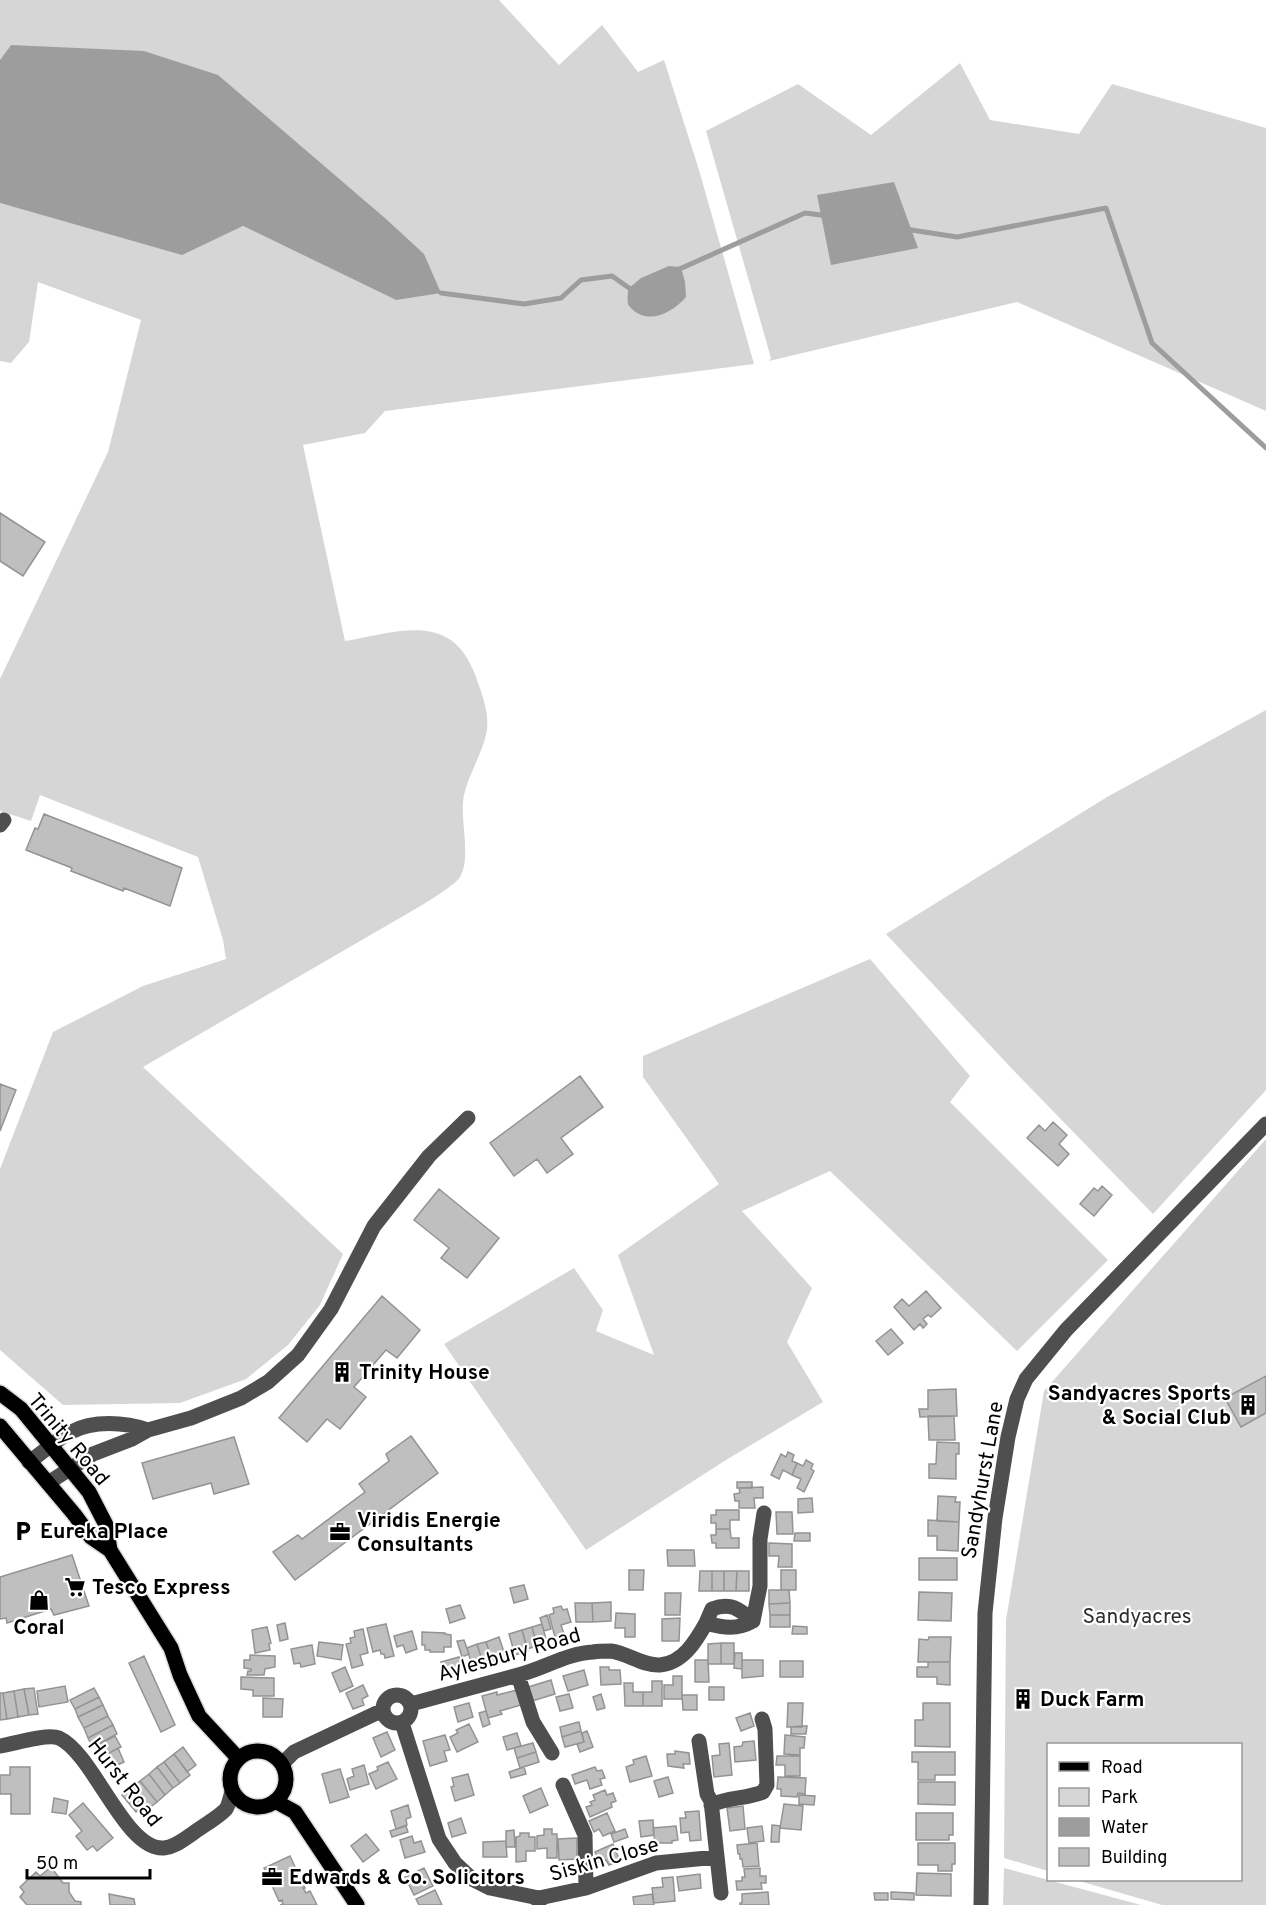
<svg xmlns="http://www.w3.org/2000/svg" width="1266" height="1905" font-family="Overpass,sans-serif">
<rect width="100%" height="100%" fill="#fff"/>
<path fill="#d6d6d6" d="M 0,0 L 499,0 L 559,65 L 602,25 L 638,72 L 664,60 L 699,170 L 754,364 L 385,411 L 365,433 L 303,445 L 345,641 C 400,632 452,610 476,677 C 482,694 489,712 487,730 C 483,753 469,773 464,795 C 459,820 472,856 460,877 C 455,885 433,898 424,904 L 143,1067 L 343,1254 L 320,1305 L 288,1345 L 246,1379 L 180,1403 L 63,1405 L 0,1350 L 0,1169 L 53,1032 L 143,986 L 226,959 L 223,940 L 198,857 L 40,795 L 31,821 L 0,811 L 0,679 L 108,452 L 141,320 L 38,282 L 29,342 L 11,363 L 0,361 L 0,203 L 182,254 L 243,226 L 396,300 L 11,45 L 0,60 Z
M 960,63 L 990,120 L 1079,134 L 1112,84 L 1266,128 L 1266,411 L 1017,302 L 769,361 L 771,358 L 706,131 L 798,84 L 871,135 Z
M 1266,710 L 1266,1090 L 1153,1214 L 1014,1071 L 886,934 L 1107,797 Z
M 870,959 L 970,1076 L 950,1102 L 1108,1260 L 1017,1351 L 830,1171 L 742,1211 L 812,1288 L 787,1342 L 823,1402 L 726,1460 L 586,1550 L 444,1344 L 574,1268 L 603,1310 L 596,1331 L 654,1355 L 618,1255 L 719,1184 L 643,1077 L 643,1056 Z
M 1266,1139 L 1266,1905 L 1162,1905 L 1076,1880 L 1240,1880 L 1240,1744 L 1048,1744 L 1048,1871 L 1004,1858 L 1006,1620 L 1044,1391 Z
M 1004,1868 L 1141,1905 L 1003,1905 Z"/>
<path fill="#9d9d9d" d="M 11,45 L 144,51 L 218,75 L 386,219 L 424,254 L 441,293 L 396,300 L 243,226 L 182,255 L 0,203 L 0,60 Z
M 894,182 L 918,248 L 831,265 L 817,195 Z
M 669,266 L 681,267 L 685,282 L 686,297 C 675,310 655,322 639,314 C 635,312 630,308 628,304 C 627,300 628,293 628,289 L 641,278 Z"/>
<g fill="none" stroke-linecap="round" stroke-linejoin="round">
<path stroke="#9d9d9d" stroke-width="5" d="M 905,229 L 957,237 L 1106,208 L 1152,343 L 1266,448
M 675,271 L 805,213 L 828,216
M 441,293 L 524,304 L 561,298 L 581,280 L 612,276 L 632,290 L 634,289"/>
</g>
<path fill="#bfbfbf" stroke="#939393" stroke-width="1.5" d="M 0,513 L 45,542 L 23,576 L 0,561 Z
M 44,814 L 182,868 L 170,906 L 124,888 L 123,891 L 71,871 L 72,868 L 26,850 L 35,828 L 38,829 Z
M 580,1076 L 603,1107 L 561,1138 L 573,1154 L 547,1173 L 537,1159 L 514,1176 L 490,1143 Z
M 0,1084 L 16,1090 L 0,1131 Z
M 1053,1122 L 1067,1135 L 1059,1144 L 1069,1154 L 1058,1166 L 1027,1138 L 1039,1125 L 1045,1131 Z
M 1102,1186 L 1112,1195 L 1094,1216 L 1080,1204 L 1094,1188 L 1098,1191 Z
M 439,1189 L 499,1238 L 467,1278 L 441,1258 L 449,1248 L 414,1220 Z
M 926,1291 L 941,1308 L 931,1317 L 928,1315 L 923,1319 L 927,1324 L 923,1328 L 920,1324 L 914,1330 L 894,1307 L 902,1299 L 909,1306 Z
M 382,1296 L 420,1330 L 397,1358 L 386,1350 L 354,1387 L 366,1397 L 340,1429 L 327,1419 L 307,1442 L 279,1418 Z
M 891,1329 L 903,1343 L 888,1355 L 876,1341 Z
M 1266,1376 L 1266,1413 L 1241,1427 L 1225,1398 Z
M 956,1389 L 957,1416 L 920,1417 L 919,1409 L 928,1409 L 928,1390 Z
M 928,1416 L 954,1416 L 955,1440 L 929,1440 Z
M 411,1436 L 438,1473 L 295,1580 L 273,1552 L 298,1535 L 302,1539 L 365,1492 L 359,1484 L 389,1461 L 386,1454 Z
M 234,1437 L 249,1484 L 214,1494 L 211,1483 L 153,1499 L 142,1463 Z
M 937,1442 L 959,1443 L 959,1454 L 956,1454 L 956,1479 L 929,1478 L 929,1464 L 936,1464 Z
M 788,1452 L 794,1455 L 792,1461 L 797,1463 L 792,1475 L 783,1470 L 779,1479 L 771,1475 L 781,1454 L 786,1457 Z
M 806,1460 L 813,1464 L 811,1469 L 814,1471 L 804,1492 L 797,1488 L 801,1479 L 792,1475 L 797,1463 L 803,1466 Z
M 737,1482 L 752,1482 L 752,1488 L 737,1488 Z
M 763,1487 L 763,1498 L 754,1498 L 755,1508 L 739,1508 L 739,1501 L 735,1501 L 734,1494 L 740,1493 L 739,1488 Z
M 938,1496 L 956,1497 L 955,1502 L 960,1502 L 959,1522 L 937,1521 Z
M 812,1498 L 813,1512 L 798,1513 L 798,1499 Z
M 716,1510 L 739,1510 L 739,1520 L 730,1520 L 730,1529 L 716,1529 L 716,1523 L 711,1523 L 711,1515 L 716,1515 Z
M 776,1512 L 792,1512 L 793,1534 L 777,1534 Z
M 928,1520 L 959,1522 L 958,1551 L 937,1550 L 937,1536 L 928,1536 Z
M 716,1529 L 730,1529 L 731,1538 L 739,1538 L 739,1548 L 716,1548 L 716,1543 L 712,1543 L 711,1535 L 716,1535 Z
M 795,1533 L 810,1533 L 810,1541 L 794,1541 Z
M 769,1543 L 792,1544 L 792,1567 L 778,1567 L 779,1556 L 769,1556 Z
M 667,1550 L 694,1550 L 695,1566 L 668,1566 Z
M 72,1555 L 89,1606 L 54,1615 L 51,1609 L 7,1623 L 6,1618 L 0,1619 L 0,1577 Z
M 919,1558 L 957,1558 L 957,1580 L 919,1580 Z
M 629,1570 L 644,1570 L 643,1590 L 629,1590 Z
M 781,1570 L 796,1570 L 796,1590 L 781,1590 Z
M 700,1571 L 712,1571 L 712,1591 L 699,1591 Z
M 712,1571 L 724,1571 L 724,1591 L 712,1591 Z
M 724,1571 L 737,1571 L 736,1591 L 724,1591 Z
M 737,1571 L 749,1571 L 749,1591 L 736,1591 Z
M 524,1585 L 528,1599 L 514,1603 L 510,1588 Z
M 769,1590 L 789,1590 L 790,1603 L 769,1604 Z
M 919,1592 L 952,1593 L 951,1621 L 918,1620 Z
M 665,1593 L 681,1593 L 680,1615 L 665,1615 Z
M 611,1602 L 611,1621 L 593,1622 L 592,1603 Z
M 575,1603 L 592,1603 L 593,1622 L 576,1622 Z
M 790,1603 L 790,1615 L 770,1615 L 769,1604 Z
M 460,1605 L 465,1618 L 450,1623 L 446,1609 Z
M 561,1606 L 563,1610 L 567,1609 L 571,1622 L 561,1625 L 564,1634 L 555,1637 L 549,1615 L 554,1613 L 553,1608 Z
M 616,1613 L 635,1614 L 635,1637 L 625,1637 L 625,1628 L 615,1628 Z
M 547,1615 L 551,1629 L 544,1631 L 540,1618 Z
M 770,1615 L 790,1615 L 790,1627 L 770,1627 Z
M 680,1618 L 679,1641 L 662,1641 L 662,1619 Z
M 285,1623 L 288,1639 L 280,1641 L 277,1625 Z
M 386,1624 L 394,1656 L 385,1658 L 384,1654 L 381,1654 L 380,1650 L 373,1652 L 367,1628 Z
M 542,1624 L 547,1643 L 537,1646 L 532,1627 Z
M 793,1626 L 807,1627 L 807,1634 L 792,1634 Z
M 267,1627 L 271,1643 L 269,1644 L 270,1650 L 255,1653 L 252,1630 Z
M 532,1627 L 537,1646 L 527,1649 L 522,1630 Z
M 363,1629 L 368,1653 L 360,1655 L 363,1665 L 352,1668 L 346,1644 L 351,1643 L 350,1638 L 355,1637 L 354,1631 Z
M 522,1630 L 528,1651 L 515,1655 L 509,1634 Z
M 412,1631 L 417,1649 L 406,1653 L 403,1645 L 397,1647 L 394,1636 Z
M 422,1632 L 445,1633 L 445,1634 L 451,1635 L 451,1647 L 444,1647 L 444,1652 L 430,1652 L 430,1650 L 425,1650 L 425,1645 L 422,1645 Z
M 499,1637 L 506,1658 L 493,1662 L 486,1642 Z
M 929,1637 L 951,1637 L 950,1662 L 918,1662 L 919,1639 L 928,1640 Z
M 464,1640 L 469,1654 L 462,1657 L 457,1641 Z
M 319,1642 L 343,1645 L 341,1660 L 317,1656 Z
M 486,1642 L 492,1660 L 483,1663 L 477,1644 Z
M 721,1643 L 721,1664 L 708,1664 L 708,1644 Z
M 721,1643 L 734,1643 L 734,1664 L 721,1664 Z
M 477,1644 L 483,1663 L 472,1666 L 467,1648 Z
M 312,1645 L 315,1664 L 301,1667 L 300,1663 L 294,1664 L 291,1649 Z
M 735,1653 L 742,1653 L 742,1669 L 734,1668 Z
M 250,1655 L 275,1656 L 275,1667 L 265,1669 L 264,1675 L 247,1675 L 248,1671 L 251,1671 L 251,1669 L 244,1668 L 244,1660 L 250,1660 Z
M 144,1656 L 175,1725 L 161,1732 L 129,1663 Z
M 459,1657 L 461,1664 L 457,1665 L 459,1672 L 445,1676 L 441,1662 Z
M 695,1660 L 708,1660 L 709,1682 L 695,1682 Z
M 742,1660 L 763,1660 L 763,1676 L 742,1678 Z
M 780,1661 L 803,1661 L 803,1677 L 780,1677 Z
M 928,1662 L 950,1662 L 950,1685 L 937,1684 L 937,1677 L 917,1677 L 917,1667 L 928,1667 Z
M 345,1667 L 353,1686 L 340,1692 L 332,1673 Z
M 600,1667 L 609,1667 L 609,1670 L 620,1670 L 621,1684 L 601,1685 Z
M 584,1670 L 588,1685 L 568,1691 L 563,1676 Z
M 673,1676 L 682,1676 L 682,1699 L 664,1699 L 664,1685 L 673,1685 Z
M 241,1677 L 274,1678 L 274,1696 L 253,1696 L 253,1690 L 241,1689 Z
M 551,1680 L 555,1694 L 532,1701 L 528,1687 Z
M 652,1681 L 662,1681 L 662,1706 L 643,1706 L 643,1692 L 652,1692 Z
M 624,1683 L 633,1683 L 633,1692 L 643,1692 L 643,1706 L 625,1706 Z
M 363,1685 L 368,1696 L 362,1699 L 364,1705 L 353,1709 L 346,1693 Z
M 65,1686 L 68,1702 L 39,1707 L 37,1691 Z
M 709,1687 L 724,1687 L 724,1700 L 709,1700 Z
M 34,1688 L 38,1714 L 29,1715 L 24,1689 Z
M 94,1688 L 99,1697 L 75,1709 L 70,1700 Z
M 24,1689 L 29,1715 L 18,1717 L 14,1691 Z
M 517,1690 L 521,1705 L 500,1711 L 502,1714 L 488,1718 L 482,1696 L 497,1692 L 497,1695 Z
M 14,1691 L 18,1717 L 7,1719 L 3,1693 Z
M 0,1693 L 3,1693 L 7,1719 L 0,1720 Z
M 569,1694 L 573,1708 L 560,1711 L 556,1697 Z
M 601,1694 L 605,1708 L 597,1710 L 593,1697 Z
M 682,1695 L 697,1695 L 697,1710 L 683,1710 Z
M 99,1697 L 103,1705 L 78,1717 L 75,1709 Z
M 263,1698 L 283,1699 L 282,1717 L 263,1717 Z
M 469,1703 L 473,1717 L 458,1722 L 454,1707 Z
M 788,1703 L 803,1703 L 802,1727 L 787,1727 Z
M 923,1703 L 950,1703 L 950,1747 L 915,1746 L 915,1720 L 923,1720 Z
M 103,1705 L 108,1716 L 84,1728 L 78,1717 Z
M 486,1711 L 490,1724 L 483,1727 L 479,1713 Z
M 750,1713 L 754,1726 L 741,1731 L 736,1718 Z
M 108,1716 L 113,1725 L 88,1738 L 84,1728 Z
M 579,1722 L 581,1731 L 562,1737 L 560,1727 Z
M 469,1724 L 478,1742 L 457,1752 L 450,1737 L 458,1733 L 456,1730 Z
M 113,1725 L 117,1734 L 93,1747 L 88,1738 Z
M 802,1726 L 807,1726 L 806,1734 L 791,1734 L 791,1727 Z
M 581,1731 L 584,1742 L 565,1747 L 562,1737 Z
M 587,1731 L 593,1747 L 580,1752 L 577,1744 L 584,1742 L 582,1733 Z
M 387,1732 L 395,1750 L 381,1757 L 373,1738 Z
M 517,1733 L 521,1746 L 507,1750 L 503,1737 Z
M 445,1735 L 450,1750 L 444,1751 L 447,1761 L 430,1766 L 423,1741 Z
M 785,1735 L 805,1737 L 804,1748 L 800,1748 L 800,1755 L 784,1754 Z
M 115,1736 L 121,1747 L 101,1757 L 95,1746 Z
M 754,1741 L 756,1760 L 735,1762 L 734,1747 L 742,1746 L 743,1742 Z
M 533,1743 L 536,1752 L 517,1758 L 514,1748 Z
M 729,1743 L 732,1775 L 714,1777 L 712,1756 L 720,1755 L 719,1744 Z
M 183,1747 L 196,1765 L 187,1772 L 174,1754 Z
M 118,1748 L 124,1762 L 115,1766 L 109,1753 Z
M 675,1751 L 689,1753 L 690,1764 L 683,1764 L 684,1768 L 668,1766 L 667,1754 L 675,1754 Z
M 536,1752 L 539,1762 L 520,1768 L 517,1758 Z
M 912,1752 L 955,1752 L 955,1775 L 935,1775 L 935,1780 L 918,1780 L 918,1762 L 912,1762 Z
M 174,1754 L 190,1775 L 180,1783 L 164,1762 Z
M 646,1756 L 652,1776 L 630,1782 L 626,1767 L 634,1764 L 633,1760 Z
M 777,1756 L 800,1756 L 800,1776 L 785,1776 L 785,1765 L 776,1765 Z
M 164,1762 L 180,1783 L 173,1788 L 157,1767 Z
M 388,1762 L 397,1779 L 376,1789 L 369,1774 L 378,1770 L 377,1767 Z
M 364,1765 L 369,1784 L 350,1790 L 347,1779 L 354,1776 L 352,1769 Z
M 10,1767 L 30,1767 L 30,1814 L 11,1814 L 11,1794 L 0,1794 L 0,1775 L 10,1775 Z
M 157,1767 L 173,1788 L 165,1795 L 149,1774 Z
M 524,1767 L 526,1774 L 511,1778 L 509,1772 Z
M 595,1767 L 597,1771 L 602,1770 L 605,1778 L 600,1779 L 602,1785 L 590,1789 L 587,1780 L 575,1784 L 572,1775 Z
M 340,1769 L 349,1797 L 330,1803 L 322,1774 Z
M 149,1774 L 165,1795 L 157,1802 L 140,1781 Z
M 468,1774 L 474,1795 L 455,1801 L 451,1787 L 454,1786 L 452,1778 Z
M 668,1777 L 673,1793 L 659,1797 L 654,1781 Z
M 778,1777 L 806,1778 L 805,1794 L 798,1793 L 797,1797 L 781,1796 L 781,1789 L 777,1789 Z
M 140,1781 L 157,1802 L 149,1808 L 132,1787 Z
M 918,1782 L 955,1782 L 955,1805 L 918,1804 Z
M 132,1787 L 146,1804 L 136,1812 L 122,1795 Z
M 541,1788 L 548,1805 L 530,1813 L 523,1796 Z
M 605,1790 L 607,1795 L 613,1793 L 616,1801 L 611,1803 L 612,1807 L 590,1817 L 586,1807 L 592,1805 L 590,1802 L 595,1800 L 593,1795 Z
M 799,1795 L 815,1796 L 814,1805 L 799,1804 Z
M 54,1798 L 68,1801 L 66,1814 L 52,1812 Z
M 83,1803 L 113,1838 L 97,1851 L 93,1846 L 87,1850 L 76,1836 L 82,1831 L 69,1815 Z
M 784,1804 L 803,1806 L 801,1830 L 780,1828 Z
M 408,1805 L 411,1817 L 406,1819 L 407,1825 L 396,1829 L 391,1811 Z
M 743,1806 L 745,1829 L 730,1831 L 727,1808 Z
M 699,1811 L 701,1840 L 690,1841 L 689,1832 L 681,1833 L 680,1818 L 686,1818 L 685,1812 Z
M 607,1813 L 615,1831 L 603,1836 L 599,1829 L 594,1832 L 589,1821 Z
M 916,1813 L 953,1813 L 953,1835 L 949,1835 L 949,1840 L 916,1840 Z
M 461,1818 L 466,1833 L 452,1837 L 448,1823 Z
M 653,1820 L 654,1835 L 641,1837 L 639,1821 Z
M 772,1825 L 780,1826 L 779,1842 L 771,1842 Z
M 406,1826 L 408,1832 L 392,1837 L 390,1831 Z
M 676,1826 L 678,1840 L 672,1841 L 672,1843 L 655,1843 L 653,1828 Z
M 762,1826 L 764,1841 L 749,1843 L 747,1828 Z
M 544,1829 L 552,1829 L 552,1834 L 557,1834 L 557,1858 L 547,1858 L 547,1848 L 537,1849 L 537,1836 L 544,1835 Z
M 625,1829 L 628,1837 L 614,1842 L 611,1834 Z
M 514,1830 L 515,1847 L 506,1847 L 506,1831 Z
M 520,1833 L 529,1833 L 529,1837 L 535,1837 L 535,1851 L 526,1851 L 526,1861 L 516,1862 L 516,1837 L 520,1836 Z
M 366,1834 L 379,1850 L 363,1862 L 351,1846 Z
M 412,1836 L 414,1843 L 421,1841 L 425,1852 L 405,1858 L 400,1840 Z
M 577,1838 L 577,1859 L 559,1860 L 558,1839 Z
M 506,1841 L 507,1857 L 483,1857 L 483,1842 Z
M 757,1843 L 759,1866 L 743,1867 L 742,1859 L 740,1859 L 740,1854 L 738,1854 L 737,1845 Z
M 918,1843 L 955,1843 L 955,1864 L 952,1864 L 952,1871 L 938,1871 L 938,1865 L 918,1865 Z
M 613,1844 L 620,1861 L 609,1865 L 606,1860 L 599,1862 L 595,1852 Z
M 290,1856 L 305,1888 L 303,1888 L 306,1893 L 310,1891 L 317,1905 L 280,1905 L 283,1904 L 282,1900 L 279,1901 L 264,1868 Z
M 51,1867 L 63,1883 L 69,1883 L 69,1892 L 75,1901 L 81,1902 L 81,1905 L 27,1905 L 20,1897 L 24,1892 L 20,1887 L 36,1872 L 40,1876 Z
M 424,1868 L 433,1886 L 414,1895 L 405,1877 Z
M 760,1868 L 760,1876 L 766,1876 L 766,1883 L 761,1883 L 762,1889 L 737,1890 L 736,1881 L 742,1881 L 742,1877 L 745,1877 L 744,1869 Z
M 917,1873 L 951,1874 L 951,1896 L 916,1895 Z
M 700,1874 L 701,1888 L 679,1891 L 677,1877 Z
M 673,1877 L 675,1901 L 654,1903 L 652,1888 L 663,1887 L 662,1878 Z
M 435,1890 L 442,1905 L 419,1905 L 416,1899 Z
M 768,1892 L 769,1905 L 740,1905 L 740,1903 L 742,1903 L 742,1894 Z
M 891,1892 L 914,1893 L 914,1900 L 891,1899 Z
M 874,1893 L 888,1893 L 888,1900 L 875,1900 Z
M 109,1894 L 134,1899 L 135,1905 L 110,1905 Z
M 652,1894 L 654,1905 L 634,1905 L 633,1897 Z"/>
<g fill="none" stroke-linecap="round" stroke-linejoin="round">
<g stroke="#dbdbdb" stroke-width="18">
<path id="major" d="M 0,1393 L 21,1409 L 89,1492 L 106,1525 L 110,1550 L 171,1648 L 180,1675 L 199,1716 L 238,1758
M 0,1426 L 74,1514 L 91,1537 L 110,1550
M230 1779a28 28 0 1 1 56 0a28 28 0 1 1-56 0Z
M 275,1801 L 295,1812 L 357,1905"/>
</g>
<path stroke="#4f4f4f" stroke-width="15" d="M 0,825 L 4,820
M 29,1462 C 43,1452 56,1440 71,1432 C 93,1420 125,1422 148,1430
M 48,1483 L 93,1454 L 132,1439 L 148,1430 L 191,1418 L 241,1398 L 268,1382 L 298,1355 L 331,1309 L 374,1226 L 429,1156 L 468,1118
M 706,1623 L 712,1609 C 731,1602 739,1609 753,1621
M 518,1675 L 533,1722 L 552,1753
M383 1709a14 14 0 1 1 28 0a14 14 0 1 1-28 0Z
M 411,1704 C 447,1694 482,1685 518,1675 C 543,1669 567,1653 593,1652 C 599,1651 605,1651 611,1651 C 627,1653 643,1666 660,1665 C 683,1663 696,1641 706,1623 C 724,1628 737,1630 753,1621 L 760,1586 L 760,1539 L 764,1513
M 402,1723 L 439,1839 L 455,1863 L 472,1879 L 490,1888 L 539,1898 L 539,1905
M 699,1741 L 707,1794 L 711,1801 L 721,1893
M 0,1746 C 14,1744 47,1733 59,1738 C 94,1754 125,1851 164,1848 C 175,1847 183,1840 192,1834 C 201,1827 219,1817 226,1809 C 229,1805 230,1797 232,1792
M 282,1764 L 294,1752 L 383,1710
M 563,1785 L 585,1835 L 586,1888
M 711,1805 C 728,1797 746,1799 763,1792 L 767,1785 L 765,1729 L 762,1719
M 539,1898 L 586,1888 L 656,1863 L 717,1857
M 981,1905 L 985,1613 L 995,1518 L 1008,1437 L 1017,1399 L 1026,1379 L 1066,1330 L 1266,1124"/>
<use href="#major" stroke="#000" stroke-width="15"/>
</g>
<defs>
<g id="building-bare" transform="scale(1.62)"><path d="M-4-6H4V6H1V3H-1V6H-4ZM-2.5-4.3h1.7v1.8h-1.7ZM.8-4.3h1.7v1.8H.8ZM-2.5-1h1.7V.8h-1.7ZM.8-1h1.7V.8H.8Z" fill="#000" stroke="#fff" stroke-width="2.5" paint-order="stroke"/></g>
<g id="parking-bare" transform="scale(1.62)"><path d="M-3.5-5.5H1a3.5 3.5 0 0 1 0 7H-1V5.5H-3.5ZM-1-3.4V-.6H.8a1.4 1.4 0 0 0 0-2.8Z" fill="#000" stroke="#fff" stroke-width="2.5" paint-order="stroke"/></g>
<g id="office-bare" transform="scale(1.62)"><path d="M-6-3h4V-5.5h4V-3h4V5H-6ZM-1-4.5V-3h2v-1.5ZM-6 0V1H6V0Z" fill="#000" stroke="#fff" stroke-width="2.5" paint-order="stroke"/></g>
<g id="supermarket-bare" transform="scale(1.62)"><path d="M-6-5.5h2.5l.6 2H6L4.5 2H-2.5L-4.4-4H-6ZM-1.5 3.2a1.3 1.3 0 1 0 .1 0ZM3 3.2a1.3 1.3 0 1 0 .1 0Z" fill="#000" stroke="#fff" stroke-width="2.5" paint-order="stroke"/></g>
<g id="shop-bare" transform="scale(1.62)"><path d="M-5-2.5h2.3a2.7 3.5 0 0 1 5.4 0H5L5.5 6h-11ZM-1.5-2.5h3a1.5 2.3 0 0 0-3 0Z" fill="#000" stroke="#fff" stroke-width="2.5" paint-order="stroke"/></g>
</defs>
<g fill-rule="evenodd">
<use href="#building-bare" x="342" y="1372"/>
<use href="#building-bare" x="1248" y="1405"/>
<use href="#parking-bare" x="23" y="1531"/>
<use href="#office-bare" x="340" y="1532"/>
<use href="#supermarket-bare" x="75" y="1587"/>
<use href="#shop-bare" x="39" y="1600"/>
<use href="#building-bare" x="1023" y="1699"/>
<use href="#office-bare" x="272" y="1877"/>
</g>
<g text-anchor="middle" stroke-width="4.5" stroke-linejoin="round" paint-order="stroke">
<g font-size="21" font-weight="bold" fill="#000" stroke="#fff" text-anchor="start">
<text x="359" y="1379">Trinity House</text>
<text x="1231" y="1400" text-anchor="end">Sandyacres Sports<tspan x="1231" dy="24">&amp; Social Club</tspan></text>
<text x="357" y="1527">Viridis Energie<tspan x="357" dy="24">Consultants</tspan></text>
<text x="40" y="1538">Eureka Place</text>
<text x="92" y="1594">Tesco Express</text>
<text x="39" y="1634" text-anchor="middle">Coral</text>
<text x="1040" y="1706">Duck Farm</text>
<text x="289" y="1884">Edwards &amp; Co. Solicitors</text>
</g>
<g font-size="21" fill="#000" stroke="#fff">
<text transform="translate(69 1439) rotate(50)" y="7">Trinity Road</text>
<text transform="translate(982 1480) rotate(-80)" y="7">Sandyhurst Lane</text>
<text transform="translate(509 1654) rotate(-16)" y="7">Aylesbury Road</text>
<text transform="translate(125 1782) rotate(52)" y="7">Hurst Road</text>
<text transform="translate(604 1859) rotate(-16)" y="7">Siskin Close</text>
</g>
<g font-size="21" fill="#2d2d2d" stroke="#fff">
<text x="1137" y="1623">Sandyacres</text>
</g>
</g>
<rect x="1047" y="1743" width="195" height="138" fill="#ffffff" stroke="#999999" stroke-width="1.5"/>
<rect x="1059" y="1762" width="30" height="9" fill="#000000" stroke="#999999" stroke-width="1.5"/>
<text x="1101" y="1773" font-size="18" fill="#000000">Road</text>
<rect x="1059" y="1788" width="30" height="18" fill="#d6d6d6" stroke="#999999" stroke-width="1.5"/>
<text x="1101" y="1803" font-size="18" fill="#000000">Park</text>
<rect x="1059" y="1818" width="30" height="18" fill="#9d9d9d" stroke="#999999" stroke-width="1.5"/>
<text x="1101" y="1833" font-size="18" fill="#000000">Water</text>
<rect x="1059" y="1848" width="30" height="18" fill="#bfbfbf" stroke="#999999" stroke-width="1.5"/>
<text x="1101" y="1863" font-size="18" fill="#000000">Building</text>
<path d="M27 1869v9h123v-9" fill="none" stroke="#000000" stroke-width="3"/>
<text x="36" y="1869" font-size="18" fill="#000000" stroke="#ffffff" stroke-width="4.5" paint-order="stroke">50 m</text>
</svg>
